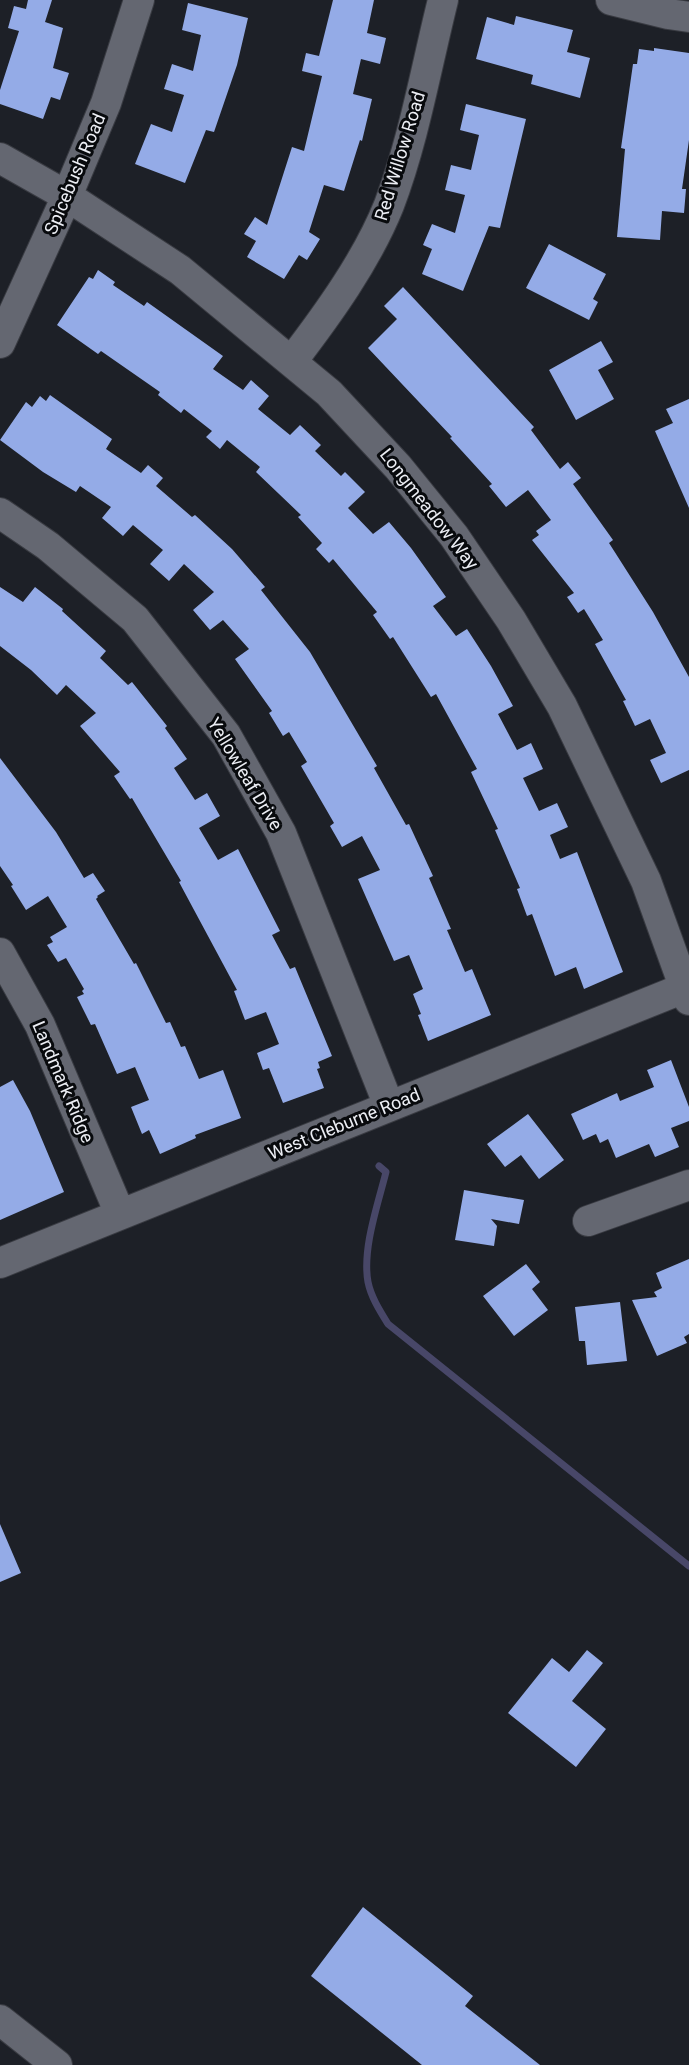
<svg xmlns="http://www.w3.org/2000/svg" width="689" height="2065" font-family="Roboto,sans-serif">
<rect width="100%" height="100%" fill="#1d2027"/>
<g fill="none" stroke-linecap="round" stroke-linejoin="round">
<path stroke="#484768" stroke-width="7" d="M 379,1166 L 386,1172 C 378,1204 362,1249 368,1282 C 371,1297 380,1311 388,1324 L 689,1566"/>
</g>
<path fill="#94abe7" d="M 28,0 L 52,0 L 45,22 L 63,28 L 53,68 L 69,73 L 60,100 L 51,97 L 43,119 L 0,104 L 0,90 L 19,31 L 8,28 L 14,6 L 26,9 Z
M 333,0 L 374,0 L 367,33 L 386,38 L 380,64 L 361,59 L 353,94 L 372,99 L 362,141 L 360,140 L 344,191 L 324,185 L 309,232 L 320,239 L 307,260 L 299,255 L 284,279 L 247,257 L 256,241 L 244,234 L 255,217 L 267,225 L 292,147 L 304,151 L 322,76 L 302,71 L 306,53 L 319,56 Z
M 188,3 L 248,18 L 237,65 L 214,132 L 206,130 L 185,183 L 135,164 L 151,124 L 172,132 L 184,95 L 164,89 L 172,64 L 193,71 L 201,35 L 182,30 Z
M 516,16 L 573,30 L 567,52 L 590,58 L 580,98 L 531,84 L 533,75 L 476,59 L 487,17 L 514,25 Z
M 654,48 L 689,53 L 689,140 L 682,189 L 686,189 L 684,213 L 662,211 L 660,240 L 617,237 L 625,149 L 621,148 L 633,64 L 637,64 L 639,49 L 654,51 Z
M 466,104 L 526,119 L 500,228 L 489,226 L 463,291 L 422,274 L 432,249 L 423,245 L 432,224 L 455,233 L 465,195 L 445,190 L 451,165 L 471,170 L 479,135 L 460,130 Z
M 549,244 L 606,274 L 593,299 L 598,302 L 589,320 L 526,288 Z
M 98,270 L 115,282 L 113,285 L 144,306 L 147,302 L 223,356 L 213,369 L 243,390 L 251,380 L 269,396 L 258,409 L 290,435 L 300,425 L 321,445 L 315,451 L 341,476 L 345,472 L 365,492 L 348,508 L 373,534 L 389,522 L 411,548 L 446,597 L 433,606 L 456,636 L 467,629 L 491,666 L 513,706 L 498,714 L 517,750 L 531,743 L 543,769 L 523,778 L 539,811 L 557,803 L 568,827 L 550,835 L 560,859 L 577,852 L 623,972 L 584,989 L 576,967 L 555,976 L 532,914 L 527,916 L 517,889 L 520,888 L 495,830 L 498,829 L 471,772 L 477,769 L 436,694 L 431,697 L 393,637 L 390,639 L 373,615 L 377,612 L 333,559 L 329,563 L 316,549 L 322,543 L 298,517 L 301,515 L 256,472 L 260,467 L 227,440 L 220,449 L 206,437 L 212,431 L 184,409 L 181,413 L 158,395 L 160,392 L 101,351 L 98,354 L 57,325 L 89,277 L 93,279 Z
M 403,287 L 534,427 L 531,430 L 560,469 L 568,462 L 581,478 L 573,484 L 613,540 L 609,543 L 653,612 L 689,677 L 689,770 L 661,783 L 650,760 L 666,753 L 650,719 L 635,726 L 623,701 L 626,700 L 595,644 L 603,640 L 584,609 L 578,613 L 567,597 L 574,593 L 532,540 L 539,535 L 536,531 L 551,520 L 528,490 L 506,507 L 489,486 L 492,484 L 450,438 L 452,437 L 368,348 L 397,319 L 384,306 Z
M 601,341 L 613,362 L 598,370 L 614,399 L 576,420 L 549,370 Z
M 50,395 L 112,439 L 106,449 L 141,473 L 148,465 L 163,478 L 156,486 L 192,517 L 195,515 L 232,549 L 265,587 L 261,590 L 310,652 L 377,766 L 374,768 L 406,825 L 409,824 L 433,876 L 429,878 L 451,929 L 447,930 L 465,972 L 472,969 L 491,1015 L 428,1041 L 418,1015 L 421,1014 L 413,994 L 423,989 L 409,955 L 394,961 L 358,879 L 380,870 L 362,836 L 342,847 L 330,826 L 334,823 L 301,766 L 307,762 L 289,732 L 283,736 L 269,713 L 272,711 L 235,659 L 249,649 L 223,620 L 210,630 L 193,610 L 214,592 L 184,564 L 169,581 L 150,564 L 163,550 L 133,525 L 123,536 L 102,518 L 111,507 L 80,486 L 76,492 L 43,472 L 0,440 L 26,402 L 32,407 L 40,396 L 46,401 Z
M 689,399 L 689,508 L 655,431 L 673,423 L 666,409 Z
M 0,587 L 23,602 L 35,587 L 63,609 L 62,611 L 106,651 L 100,658 L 128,685 L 132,682 L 167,726 L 165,728 L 187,759 L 174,768 L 195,800 L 207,793 L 220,816 L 199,828 L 218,860 L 238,849 L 280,931 L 272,935 L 290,969 L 295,967 L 332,1056 L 318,1062 L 320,1068 L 317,1069 L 324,1088 L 283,1103 L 269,1068 L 263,1070 L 257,1053 L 279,1044 L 266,1012 L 245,1020 L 234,991 L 237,990 L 179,882 L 181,881 L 132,798 L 130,799 L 114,776 L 120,772 L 80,726 L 96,713 L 66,685 L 57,695 L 31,670 L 0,646 Z
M 0,758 L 56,832 L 84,878 L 93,873 L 105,891 L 97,896 L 98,897 L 96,899 L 134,964 L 136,963 L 166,1023 L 170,1022 L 181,1047 L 185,1046 L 199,1079 L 223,1070 L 241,1118 L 195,1135 L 196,1138 L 160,1154 L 149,1130 L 142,1134 L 131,1107 L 149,1100 L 135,1067 L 117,1074 L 95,1024 L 91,1025 L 77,997 L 84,994 L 82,991 L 84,989 L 66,958 L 58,962 L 47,945 L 53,942 L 50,937 L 67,927 L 48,896 L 26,910 L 11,886 L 13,885 L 0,866 Z
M 671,1060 L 689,1107 L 689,1121 L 671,1128 L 679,1147 L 655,1157 L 649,1144 L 616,1158 L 608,1139 L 600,1143 L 596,1134 L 583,1140 L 571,1114 L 617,1093 L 620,1101 L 654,1087 L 647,1070 Z
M 13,1080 L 30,1111 L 64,1192 L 0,1220 L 0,1087 Z
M 528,1114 L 564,1160 L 539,1179 L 521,1155 L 505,1167 L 487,1144 Z
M 464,1190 L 524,1200 L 519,1224 L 491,1219 L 497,1226 L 494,1246 L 455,1240 Z
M 689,1259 L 689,1334 L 684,1337 L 687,1343 L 657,1356 L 632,1300 L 657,1297 L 654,1292 L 662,1288 L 656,1273 Z
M 526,1264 L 540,1282 L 532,1289 L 548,1310 L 514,1336 L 483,1296 Z
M 620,1302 L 627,1361 L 587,1365 L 585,1341 L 579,1341 L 575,1307 Z
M 0,1524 L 21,1573 L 0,1582 Z
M 587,1650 L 603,1663 L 572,1701 L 606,1729 L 576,1767 L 508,1713 L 552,1658 L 569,1672 Z
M 363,1907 L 473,1996 L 465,2006 L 540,2065 L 422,2065 L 311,1976 Z"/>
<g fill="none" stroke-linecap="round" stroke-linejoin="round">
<g stroke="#393b42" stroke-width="32">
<path id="minor" d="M 611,0 L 668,14 L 689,17
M 0,158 L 67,196 L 180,270 L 329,393 L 398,467 L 454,536 L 511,620 L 562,706 L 646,881 L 689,1000
M 0,343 L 67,196 L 106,103 L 139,0
M 292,361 C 328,314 367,260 389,205 C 414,139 426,68 443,0
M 0,513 L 48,546 L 135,619 L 226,735 L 281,833 L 389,1106
M 0,953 L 40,1025 L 120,1214
M 588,1221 L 689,1185
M 0,1263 L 689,986
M 0,2020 L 57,2065"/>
</g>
<use href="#minor" stroke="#646771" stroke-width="30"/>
</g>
<g text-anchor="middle" stroke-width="6" stroke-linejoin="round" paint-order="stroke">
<g font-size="18" fill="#eceef4" stroke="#080a0d">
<text transform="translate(400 156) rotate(-73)" y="6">Red Willow Road</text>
<text transform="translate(75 174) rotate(-67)" y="6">Spicebush Road</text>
<text transform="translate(429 509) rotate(52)" y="6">Longmeadow Way</text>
<text transform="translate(245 774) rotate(59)" y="6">Yellowleaf Drive</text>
<text transform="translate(63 1082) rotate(67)" y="6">Landmark Ridge</text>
<text transform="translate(344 1124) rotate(-22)" y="6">West Cleburne Road</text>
</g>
</g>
</svg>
